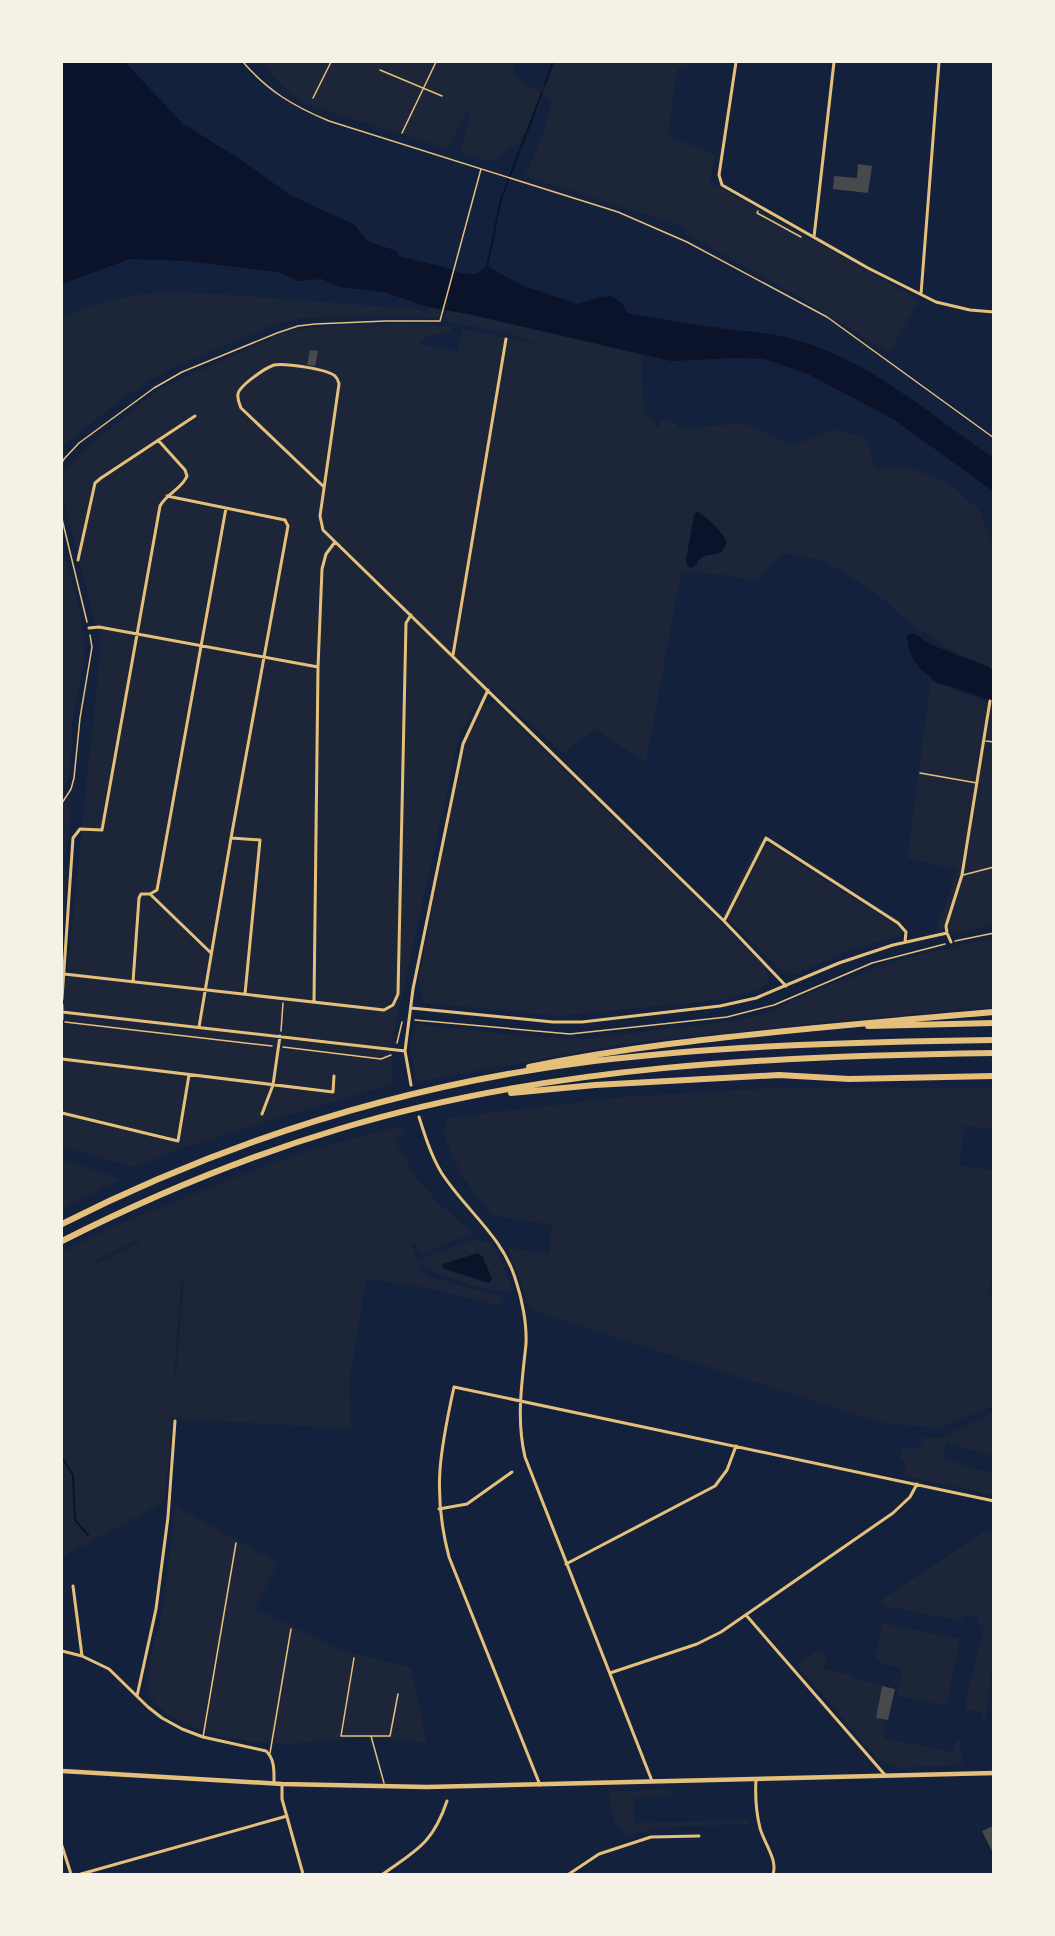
<svg xmlns="http://www.w3.org/2000/svg" width="1055" height="1936" font-family="'DejaVu Sans',sans-serif">
<rect width="100%" height="100%" fill="#14213d"/>
<path fill="#1d2539" fill-rule="evenodd" d="M 262,62 L 514,62 L 513,73 L 522,82 L 544,93 L 555,62 L 699,62 L 677,70 L 668,136 L 715,155 L 710,184 L 712,183 L 919,300 L 889,353 L 791,292 L 683,232 L 685,228 L 676,224 L 525,176 L 541,139 L 553,101 L 545,96 L 520,142 L 491,161 L 460,153 L 470,113 L 467,111 L 447,149 L 304,103 L 284,88 Z
M 162,292 L 218,294 L 415,309 L 427,312 L 428,307 L 440,309 L 439,316 L 434,318 L 397,315 L 300,318 L 273,325 L 166,371 L 131,392 L 66,443 L 62,449 L 62,318 C 94,302 126,296 162,292 Z
M 447,309 L 644,355 L 641,363 L 644,411 L 658,429 L 661,420 L 674,422 L 681,429 L 743,423 L 794,445 L 835,430 L 867,438 L 875,468 L 909,468 L 948,482 L 979,510 L 993,544 L 993,672 L 989,667 L 972,661 L 955,652 L 911,624 L 874,591 L 824,561 L 784,553 L 756,582 L 726,575 L 681,572 L 646,763 L 595,729 L 563,753 L 487,686 L 459,737 L 391,1046 L 393,1084 L 258,1124 L 179,1149 L 134,1167 L 62,1147 L 62,1022 L 101,644 L 63,496 L 64,473 L 79,454 L 159,389 L 290,330 L 327,326 L 405,323 L 452,327 L 450,331 C 438,337 428,331 420,344 L 458,352 L 462,329 L 545,345 L 507,333 L 449,322 L 445,317 Z
M 62,546 C 70,579 86,621 84,655 C 82,678 75,701 72,724 C 70,746 75,772 62,792 Z
M 931,680 L 993,705 L 993,924 L 957,933 L 936,929 L 958,869 L 907,858 Z
M 495,702 L 765,966 L 769,982 L 758,990 L 727,999 L 558,1016 L 424,1003 L 418,983 L 457,773 L 465,743 L 483,706 Z
M 70,795 C 74,815 67,849 62,869 L 68,870 L 62,959 L 62,806 Z
M 760,839 L 899,927 L 901,936 L 848,950 L 797,974 L 785,973 L 722,914 Z
M 993,938 L 993,1007 L 827,1022 L 624,1044 L 416,1082 L 410,1048 L 415,1024 L 516,1035 L 587,1039 L 732,1021 L 767,1013 L 824,987 L 906,958 Z
M 771,1088 L 993,1088 L 993,1129 L 964,1126 L 960,1165 L 993,1171 L 994,1272 L 988,1293 L 994,1294 L 993,1406 L 939,1428 L 882,1423 L 531,1310 L 508,1248 L 549,1254 L 552,1225 L 491,1215 L 465,1180 L 442,1133 L 448,1118 L 622,1097 Z
M 403,1125 L 406,1134 L 394,1138 L 415,1176 L 438,1203 L 473,1233 L 432,1249 L 421,1255 L 416,1243 L 411,1244 L 418,1262 L 428,1256 L 469,1241 L 475,1240 L 491,1243 L 502,1263 L 513,1291 C 490,1294 441,1276 419,1264 L 421,1270 L 431,1277 L 503,1297 L 504,1306 L 408,1284 L 406,1286 L 366,1278 L 349,1383 L 351,1429 L 172,1418 L 165,1501 L 62,1557 L 62,1252 L 119,1224 L 253,1170 L 303,1152 ZM 138,1240 L 140,1242 L 93,1266 L 92,1263 ZM 182,1276 L 184,1278 L 176,1376 L 174,1373 Z
M 62,1159 L 121,1179 L 62,1209 Z
M 993,1412 L 993,1456 L 947,1443 L 942,1458 L 993,1474 L 993,1495 L 904,1476 L 906,1462 L 899,1458 L 903,1448 L 919,1449 L 924,1438 L 941,1438 Z
M 175,1506 L 278,1563 L 255,1608 L 343,1651 L 411,1667 L 427,1744 C 403,1739 379,1737 355,1738 C 339,1738 324,1741 309,1742 C 261,1747 209,1740 168,1714 C 157,1707 146,1697 147,1682 C 148,1660 158,1633 162,1611 C 168,1577 171,1541 175,1506 Z
M 985,1531 L 994,1533 L 994,1655 L 985,1722 L 981,1712 L 966,1710 L 966,1700 L 984,1627 L 978,1624 L 979,1618 L 963,1615 L 962,1621 L 884,1606 L 881,1600 Z
M 882,1623 L 960,1639 L 947,1706 L 897,1696 L 902,1672 L 900,1671 L 900,1668 L 882,1664 L 875,1657 Z
M 815,1652 L 827,1654 L 824,1669 L 853,1676 L 853,1678 L 882,1685 L 876,1717 L 885,1723 L 883,1738 L 953,1752 L 956,1740 L 960,1741 L 963,1765 L 897,1768 L 878,1759 L 797,1665 Z
M 671,1789 L 671,1795 L 634,1798 L 634,1823 L 749,1820 L 749,1824 L 663,1827 L 623,1836 L 613,1819 L 608,1792 Z"/>
<path fill="#0b132b" d="M 62,62 L 125,62 L 182,123 L 243,161 L 290,195 L 355,225 L 367,241 L 397,251 L 399,256 L 444,267 L 461,273 L 476,274 L 487,266 L 521,285 L 578,304 L 600,297 L 611,296 L 622,303 L 627,313 C 655,318 684,323 712,327 C 737,331 761,331 785,337 C 863,355 929,413 993,458 L 993,491 L 893,419 L 808,374 L 764,359 L 735,358 L 671,361 L 468,314 L 428,307 L 384,292 L 339,287 L 322,279 L 298,281 L 278,272 L 185,261 L 130,259 L 62,284 Z
M 697,512 C 705,514 724,534 727,542 L 721,553 L 704,556 L 697,562 L 697,565 L 691,568 L 687,566 L 686,560 L 694,515 Z
M 913,633 L 932,645 L 989,667 L 993,672 L 993,702 L 990,700 C 971,694 953,686 934,682 C 931,675 925,674 920,668 C 912,660 907,647 907,635 Z
M 478,1253 L 483,1257 L 492,1279 L 489,1283 L 445,1269 L 442,1266 L 443,1264 Z"/>
<g fill="none" stroke-linecap="round" stroke-linejoin="round">
<path stroke="#0b132b" stroke-width="2" d="M 545,84 L 553,62
M 487,267 L 501,199 L 542,93
M 62,1458 L 73,1475 L 75,1520 L 88,1535"/>
</g>
<path fill="#48494c" d="M 858,164 L 872,166 L 868,193 L 833,189 L 834,176 L 857,178 Z
M 310,350 L 318,351 L 315,366 L 307,365 Z
M 882,1686 L 895,1689 L 888,1720 L 876,1718 Z
M 993,1826 L 994,1827 L 994,1855 L 982,1831 Z"/>
<g fill="none" stroke-linecap="round" stroke-linejoin="round">
<path stroke="#e5c07b" stroke-width="1.5" d="M 243,62 C 268,91 293,106 329,121 L 618,212 L 687,242 L 827,317 L 994,438
M 758,211 L 757,213 L 801,237
M 62,463 L 64,459 L 79,443 L 154,388 L 182,372 L 277,333 L 298,326 L 315,324 L 386,321 L 440,321 L 481,169
M 62,519 L 87,622
M 62,803 L 71,789 L 74,778 L 80,718 L 92,647 L 90,635
M 955,941 L 994,933
M 415,1020 L 570,1034 L 727,1017 L 774,1005 L 872,963 L 945,944
M 65,1022 L 272,1046
M 281,1031 L 283,1003
M 397,1043 L 402,1022
M 283,1047 L 381,1059 L 391,1055"/>
<path stroke="#e5c07b" stroke-width="1.5" d="M 380,70 L 442,96
M 313,98 L 331,62
M 402,133 L 436,62
M 986,741 L 994,742
M 920,773 L 977,783
M 963,875 L 994,867
M 354,1658 L 341,1736 L 390,1736 L 398,1694
M 371,1736 L 384,1783
M 203,1737 L 236,1543
M 270,1753 L 291,1629"/>
<path stroke="#e5c07b" stroke-width="3" d="M 736,62 L 719,175 L 722,185 L 868,268 L 936,302 L 970,310 L 994,312
M 814,237 L 834,62
M 921,294 L 939,62
M 323,486 L 241,408 C 239,403 237,399 238,394 C 239,386 265,368 274,365 C 285,363 327,369 335,376 C 338,379 338,380 339,384 L 320,516 L 323,530 L 724,921 L 786,986
M 167,496 L 285,520 L 288,526 L 231,838 L 199,1027
M 78,560 L 95,483 L 101,478 L 195,416
M 89,628 L 99,627 L 318,667
M 453,655 L 506,339
M 231,838 L 260,840 L 245,994
M 150,894 L 157,890 L 226,508
M 724,921 L 766,838 L 898,923 L 906,932 L 905,942
M 951,942 L 947,933 L 946,926 L 962,875 L 990,701
M 64,974 L 384,1010 L 393,1005 L 398,994 L 406,623 L 411,615
M 133,982 L 139,898 L 141,894 L 150,894 L 211,953
M 62,999 L 73,838 L 80,829 L 102,830 L 160,506 C 167,493 182,489 187,476 L 185,470 L 158,440
M 314,1002 L 318,667 L 322,569 L 326,554 L 335,542
M 62,1005 L 62,1019
M 411,1008 L 553,1022 L 582,1022 L 720,1006 L 756,998 L 839,963 L 893,945 L 947,933
M 62,1012 L 405,1051
M 62,1059 L 333,1092 L 334,1076
M 411,1085 L 405,1051 L 413,989 L 463,744 L 488,690
M 62,1113 L 178,1141 L 189,1075
M 262,1114 L 273,1085 L 280,1036
M 419,1117 C 425,1136 431,1155 441,1172 C 465,1210 503,1236 516,1281 C 522,1299 527,1324 526,1344 C 522,1383 516,1418 525,1457 L 652,1781
M 439,1509 L 467,1504 L 512,1472
M 566,1564 L 715,1486 L 727,1470 L 736,1446
M 73,1586 L 82,1656
M 746,1615 L 885,1775
M 62,1651 L 82,1656 L 109,1669 L 148,1707 L 162,1718 L 182,1729 L 203,1737 L 266,1751 C 275,1759 274,1772 274,1783
M 610,1673 L 697,1644 L 721,1632 L 893,1513 L 910,1497 L 917,1484
M 137,1696 L 156,1609 L 168,1517 L 175,1421
M 756,1779 C 755,1796 756,1812 760,1828 C 764,1843 778,1860 773,1874
M 282,1784 L 282,1799 L 303,1874
M 540,1785 L 449,1557 C 432,1492 440,1451 454,1387 L 994,1501
M 62,1846 L 71,1874
M 81,1874 L 287,1816
M 383,1874 C 417,1850 433,1843 447,1801
M 569,1874 L 599,1854 L 651,1837 L 699,1836"/>
<path stroke="#e5c07b" stroke-width="4.5" d="M 62,1771 L 282,1784 L 427,1787 L 994,1773"/>
<path stroke="#e5c07b" stroke-width="6" d="M 868,1026 L 994,1023
M 529,1067 C 621,1048 713,1038 806,1029 C 869,1023 931,1017 994,1012
M 511,1093 L 595,1085 L 779,1075 L 849,1079 L 994,1076
M 62,1224 C 228,1140 408,1084 594,1061 C 727,1045 860,1042 994,1040
M 62,1241 C 151,1196 242,1158 339,1129 C 550,1065 774,1056 994,1053"/>
</g>
<rect width="1055" height="1936" fill="none" stroke="#f6f1e7" stroke-width="126"/>
</svg>
